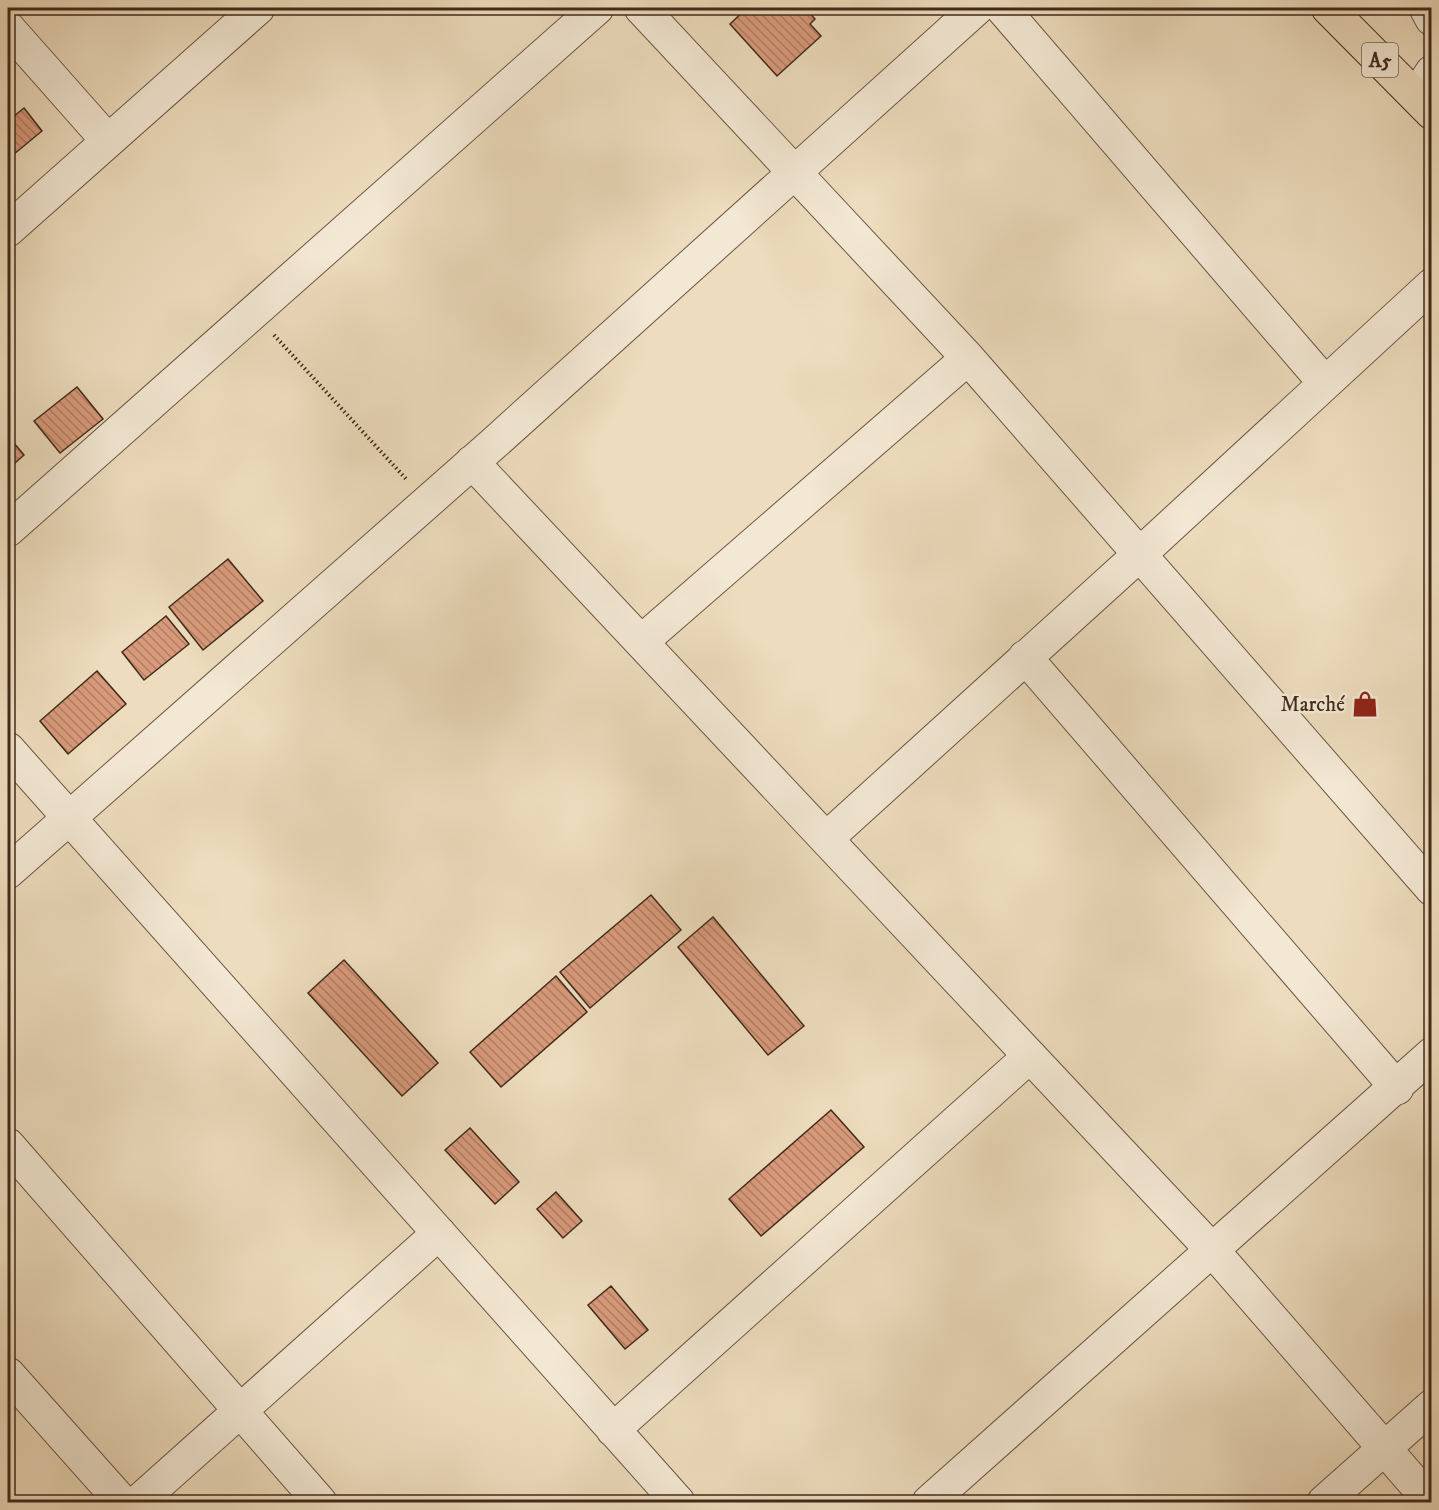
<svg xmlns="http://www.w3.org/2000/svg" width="1439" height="1510" font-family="'IM FELL DW Pica',serif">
<defs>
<pattern id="building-back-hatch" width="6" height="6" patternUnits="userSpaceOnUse" patternTransform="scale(1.5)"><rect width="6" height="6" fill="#d89a7b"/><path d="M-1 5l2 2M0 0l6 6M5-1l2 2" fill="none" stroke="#b17e64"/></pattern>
</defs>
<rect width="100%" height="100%" fill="#eddcbd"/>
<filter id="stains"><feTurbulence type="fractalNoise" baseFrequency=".00333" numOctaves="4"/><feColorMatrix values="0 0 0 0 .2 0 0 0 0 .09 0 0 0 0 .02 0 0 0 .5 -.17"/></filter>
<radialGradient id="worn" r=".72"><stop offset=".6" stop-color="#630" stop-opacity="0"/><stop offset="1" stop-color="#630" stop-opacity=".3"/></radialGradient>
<path fill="url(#building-back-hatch)" stroke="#412a1b" stroke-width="1.5" d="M 747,8 L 805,8 L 815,19 L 810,24 L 821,36 L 777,76 L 730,24 Z
M 24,108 L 42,131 L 8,159 L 8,121 Z
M 77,387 L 103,419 L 60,453 L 34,421 Z
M 8,436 L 24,455 L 8,469 Z
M 228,559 L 263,601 L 203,650 L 169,607 Z
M 166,616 L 189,644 L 144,680 L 122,652 Z
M 97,671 L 126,704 L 68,754 L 40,721 Z
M 651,895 L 681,930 L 590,1008 L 560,972 Z
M 713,917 L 804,1026 L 768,1055 L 678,947 Z
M 344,960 L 438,1063 L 402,1096 L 308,993 Z
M 556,976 L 587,1012 L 501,1087 L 470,1052 Z
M 831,1110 L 864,1147 L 761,1236 L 729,1199 Z
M 470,1128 L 519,1182 L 495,1204 L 445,1150 Z
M 556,1192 L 582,1221 L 563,1238 L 537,1209 Z
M 611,1286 L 648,1330 L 625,1349 L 588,1305 Z"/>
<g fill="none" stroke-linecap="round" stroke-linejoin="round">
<g stroke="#6c5644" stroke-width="35">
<path id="minor" d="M 641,8 L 968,358 L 1432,889
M 1002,8 L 1324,382
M 1426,8 L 1432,19
M 8,28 L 108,141
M 1416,96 L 1432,72
M 8,230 L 258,8
M 472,462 L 1213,1251 L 1431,1502
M 8,530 L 597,8
M 641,642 L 968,358
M 1025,657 L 1397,1088
M 8,749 L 678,1502
M 826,839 L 1140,554 L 1432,285
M 8,872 L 492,445 L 977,8
M 8,1145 L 320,1502
M 8,1374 L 122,1502
M 613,1430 L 1030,1056
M 138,1502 L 439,1233
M 929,1502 L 1432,1054
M 1324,1502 L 1432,1406"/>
</g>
<g stroke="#412a1b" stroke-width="35">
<path id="major" d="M 1328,8 L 1432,113"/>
</g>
<path stroke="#412a1b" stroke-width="4" stroke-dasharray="1.5 3" stroke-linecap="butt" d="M 274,335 L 407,480"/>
<use href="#minor" stroke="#f3e8d4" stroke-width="33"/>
<use href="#major" stroke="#eddcbd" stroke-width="33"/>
</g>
<defs>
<g id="shop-bare" transform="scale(2.07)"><path d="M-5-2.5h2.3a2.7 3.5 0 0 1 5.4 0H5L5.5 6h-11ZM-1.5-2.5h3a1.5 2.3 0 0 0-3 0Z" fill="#8f2418" stroke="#f3e8d4" stroke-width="2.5" paint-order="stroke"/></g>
</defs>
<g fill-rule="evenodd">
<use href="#shop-bare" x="1365" y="704"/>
</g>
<g text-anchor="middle" stroke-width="5" stroke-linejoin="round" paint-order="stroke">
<rect fill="#f3e8d4" stroke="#766352" stroke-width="1.5" x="1362" y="43" width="36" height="34" rx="4.5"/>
<g font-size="20" font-weight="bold" fill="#412a1b">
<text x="1380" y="67">A5</text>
</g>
<g font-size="21" fill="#412a1b" stroke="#f3e8d4" text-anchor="end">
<text x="1345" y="711">Marché</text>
</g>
</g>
<rect width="1439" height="1510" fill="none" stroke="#eddcbd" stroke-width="30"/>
<rect x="9" y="9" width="1421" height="1492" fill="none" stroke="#412a1b" stroke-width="3"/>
<rect x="15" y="15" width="1409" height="1480" fill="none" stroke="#412a1b" stroke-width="1.5"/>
<rect width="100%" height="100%" filter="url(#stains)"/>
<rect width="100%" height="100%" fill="url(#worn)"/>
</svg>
